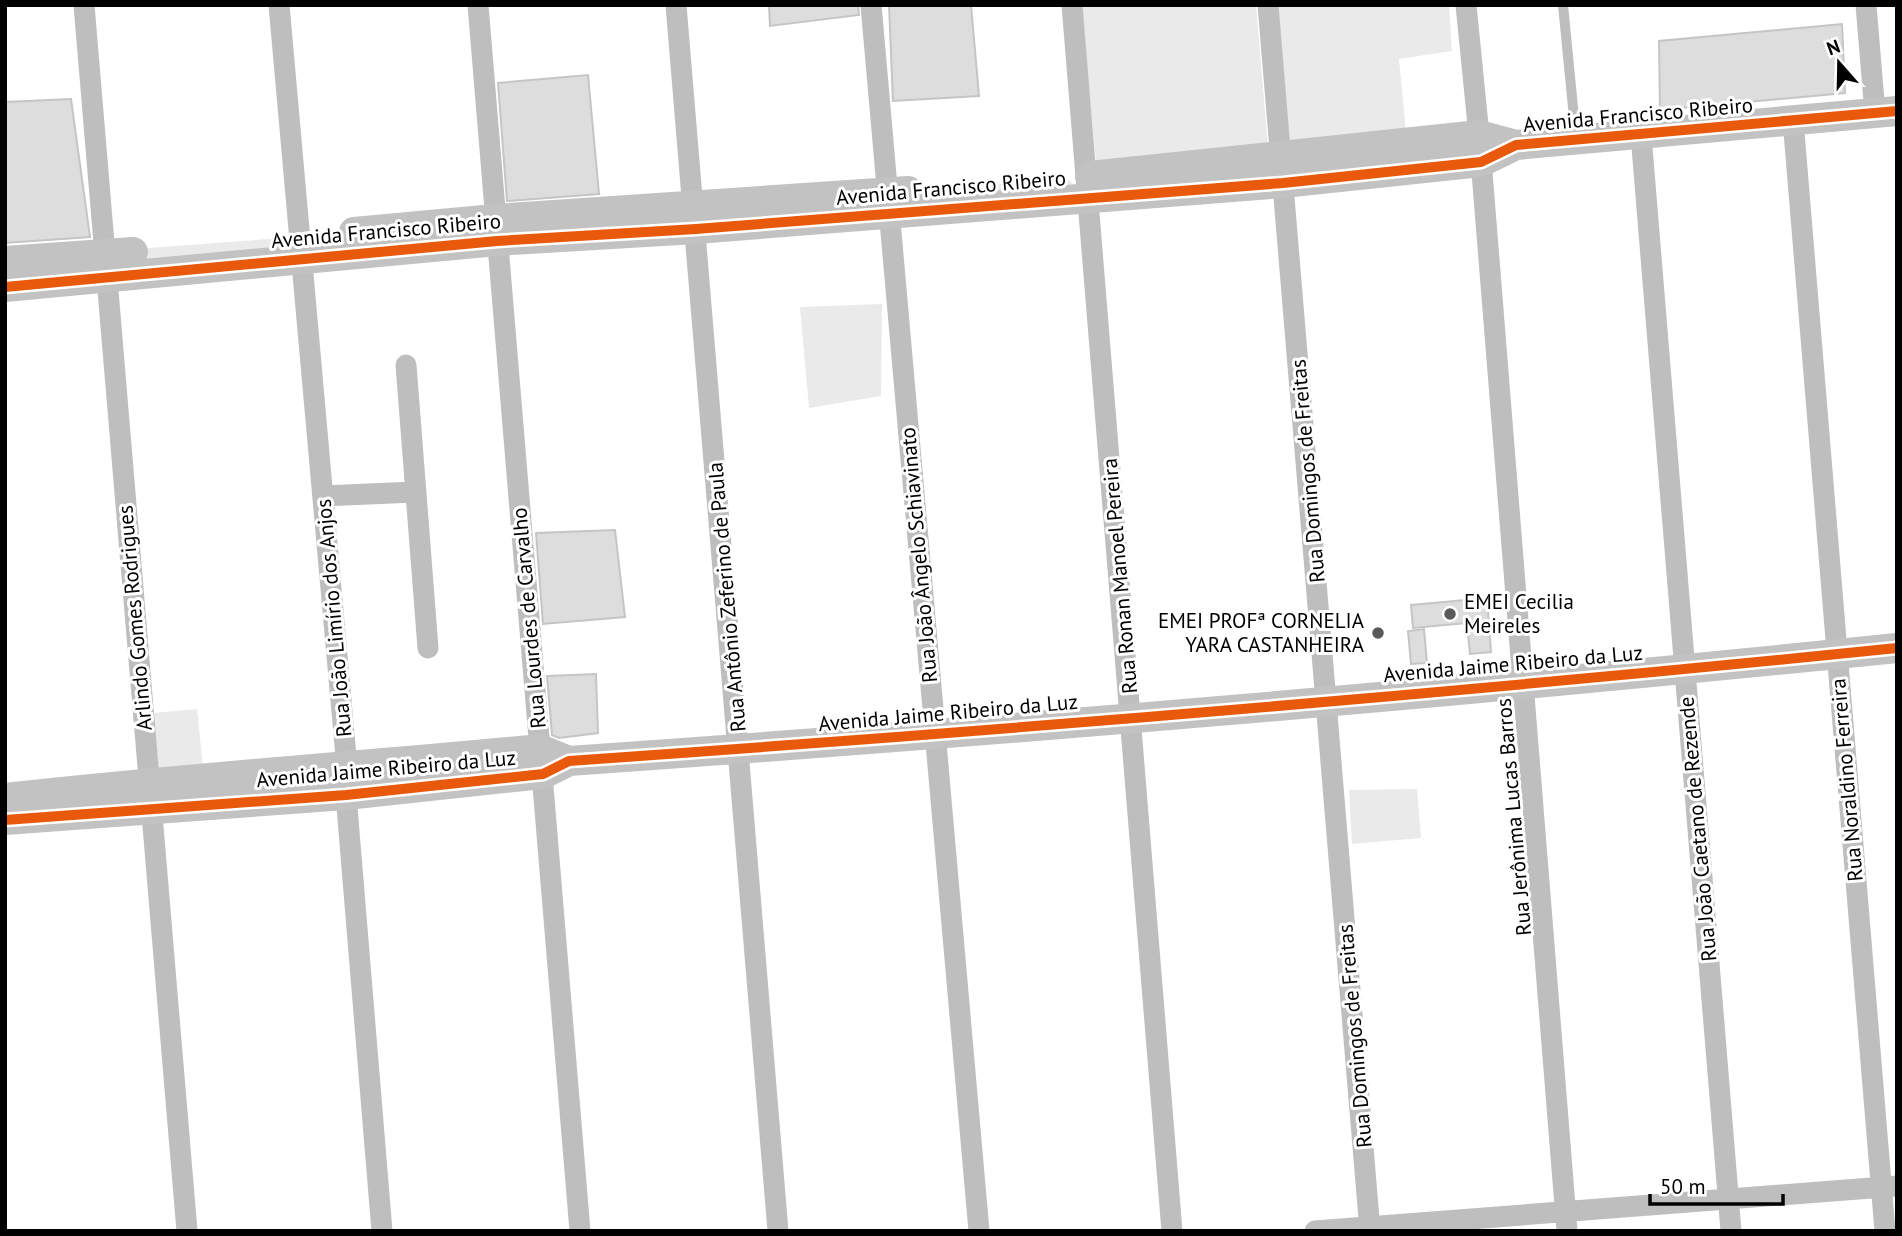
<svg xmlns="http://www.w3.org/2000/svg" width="1902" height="1236" font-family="'PT Sans',sans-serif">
<rect width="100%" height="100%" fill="#fff"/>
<path fill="#eaeaea" d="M 1081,5 L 1256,5 L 1268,147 L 1096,162 Z
M 1275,5 L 1449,5 L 1452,51 L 1399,59 L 1406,133 L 1287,146 Z
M 1067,179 L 1075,185 L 910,205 L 908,191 Z
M 281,238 L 289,244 L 287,250 L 124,265 L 122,250 Z
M 882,304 L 881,396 L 809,408 L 800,307 Z
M 197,709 L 203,767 L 153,774 L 154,713 Z
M 1417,789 L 1421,838 L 1352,844 L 1349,790 Z"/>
<path fill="#ddd" stroke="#c5c5c5" stroke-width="2" d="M 769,5 L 858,5 L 859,15 L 770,26 Z
M 889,5 L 971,5 L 979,96 L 893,101 Z
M 1842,24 L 1845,93 L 1660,110 L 1659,41 Z
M 588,75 L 599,194 L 507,201 L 498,83 Z
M 71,99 L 90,237 L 5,243 L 5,102 Z
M 615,530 L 625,617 L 543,624 L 536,533 Z
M 1487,598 L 1491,652 L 1470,654 L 1467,623 L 1413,628 L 1411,605 Z
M 1424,629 L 1427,663 L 1411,664 L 1408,631 Z
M 596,674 L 598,733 L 559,738 L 552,735 L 547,676 Z"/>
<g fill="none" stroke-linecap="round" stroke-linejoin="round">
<path stroke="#bebebe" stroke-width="10" d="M 1563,5 L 1576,138"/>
<path stroke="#bebebe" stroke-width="21" d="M 84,5 L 187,1231
M 279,5 L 347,768 L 346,795 L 382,1231
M 478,5 L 580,1231
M 676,5 L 778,1231
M 871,5 L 979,1231
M 1072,5 L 1172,1231
M 1268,5 L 1370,1231
M 1466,5 L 1479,135 L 1567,1231
M 1866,5 L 1875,113
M 1793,120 L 1885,1231
M 1641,135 L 1731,1231
M 406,365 L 428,648
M 323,496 L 415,492
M 1315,1231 L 1897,1186"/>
<path stroke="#c2c2c2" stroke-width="30" d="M 1090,176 L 1479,135 L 1516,145
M 354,232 L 495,219 L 908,191
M 5,261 L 133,252
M 5,287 L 497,241 L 696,229 L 1283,183 L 1481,162 L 1516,145 L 1897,111
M 5,798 C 183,778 362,766 540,749 L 569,761
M 5,820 L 346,795 L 543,774 L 569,761 C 1012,730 1455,693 1897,648"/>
<g stroke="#fff" stroke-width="15">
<path id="cycleway" d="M 5,287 L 497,241 L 696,229 L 1283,183 L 1481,162 L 1516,145 L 1897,111
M 5,820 L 346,795 L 543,774 L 569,761 C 1012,730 1455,693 1897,648"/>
</g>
<use href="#cycleway" stroke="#e8590c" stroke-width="10"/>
</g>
<g fill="#595959" stroke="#fff" stroke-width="2.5">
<circle cx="1450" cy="614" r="7"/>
<circle cx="1378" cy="633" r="7"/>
</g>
<g text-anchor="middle" stroke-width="6" stroke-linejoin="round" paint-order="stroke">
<g font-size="21" fill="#000" stroke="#fff">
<text transform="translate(1638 115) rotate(-5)" y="7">Avenida Francisco Ribeiro</text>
<text transform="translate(951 188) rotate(-5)" y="7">Avenida Francisco Ribeiro</text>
<text transform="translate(386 231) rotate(-5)" y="7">Avenida Francisco Ribeiro</text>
<text transform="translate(1308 471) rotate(-95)" y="7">Rua Domingos de Freitas</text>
<text transform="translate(919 555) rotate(-95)" y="7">Rua João Ângelo Schiavinato</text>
<text transform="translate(1120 576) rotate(-95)" y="7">Rua Ronan Manoel Pereira</text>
<text transform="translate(727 597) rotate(-95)" y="7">Rua Antônio Zeferino de Paula</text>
<text transform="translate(135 618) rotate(-95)" y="7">Arlindo Gomes Rodrigues</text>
<text transform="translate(334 618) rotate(-95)" y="7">Rua João Limírio dos Anjos</text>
<text transform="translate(529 618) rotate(-95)" y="7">Rua Lourdes de Carvalho</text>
<text transform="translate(1513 664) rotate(-5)" y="7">Avenida Jaime Ribeiro da Luz</text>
<text transform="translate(948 713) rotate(-5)" y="7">Avenida Jaime Ribeiro da Luz</text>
<text transform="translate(386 769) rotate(-5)" y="7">Avenida Jaime Ribeiro da Luz</text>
<text transform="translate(1847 780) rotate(-95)" y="7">Rua Noraldino Ferreira</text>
<text transform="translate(1514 817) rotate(-95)" y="7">Rua Jerônima Lucas Barros</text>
<text transform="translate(1698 829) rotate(-95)" y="7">Rua João Caetano de Rezende</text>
<text transform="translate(1355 1036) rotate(-95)" y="7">Rua Domingos de Freitas</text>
</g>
<g font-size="21" fill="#000" stroke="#fff" text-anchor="start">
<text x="1464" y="609">EMEI Cecilia<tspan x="1464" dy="24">Meireles</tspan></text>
<text x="1364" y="628" text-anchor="end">EMEI PROFª CORNELIA<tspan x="1364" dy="24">YARA CASTANHEIRA</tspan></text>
</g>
</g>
<rect width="1902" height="1236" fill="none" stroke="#000000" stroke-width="14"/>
<g transform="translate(1839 63) rotate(340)" stroke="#ffffff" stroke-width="5" paint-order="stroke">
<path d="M0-5L12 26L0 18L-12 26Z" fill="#000000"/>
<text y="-10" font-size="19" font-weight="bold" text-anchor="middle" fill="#000000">N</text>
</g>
<path d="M1650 1194v10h133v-10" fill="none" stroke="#000000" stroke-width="3.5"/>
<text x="1660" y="1194" font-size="21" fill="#000000" stroke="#ffffff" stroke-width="5" paint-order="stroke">50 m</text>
</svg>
